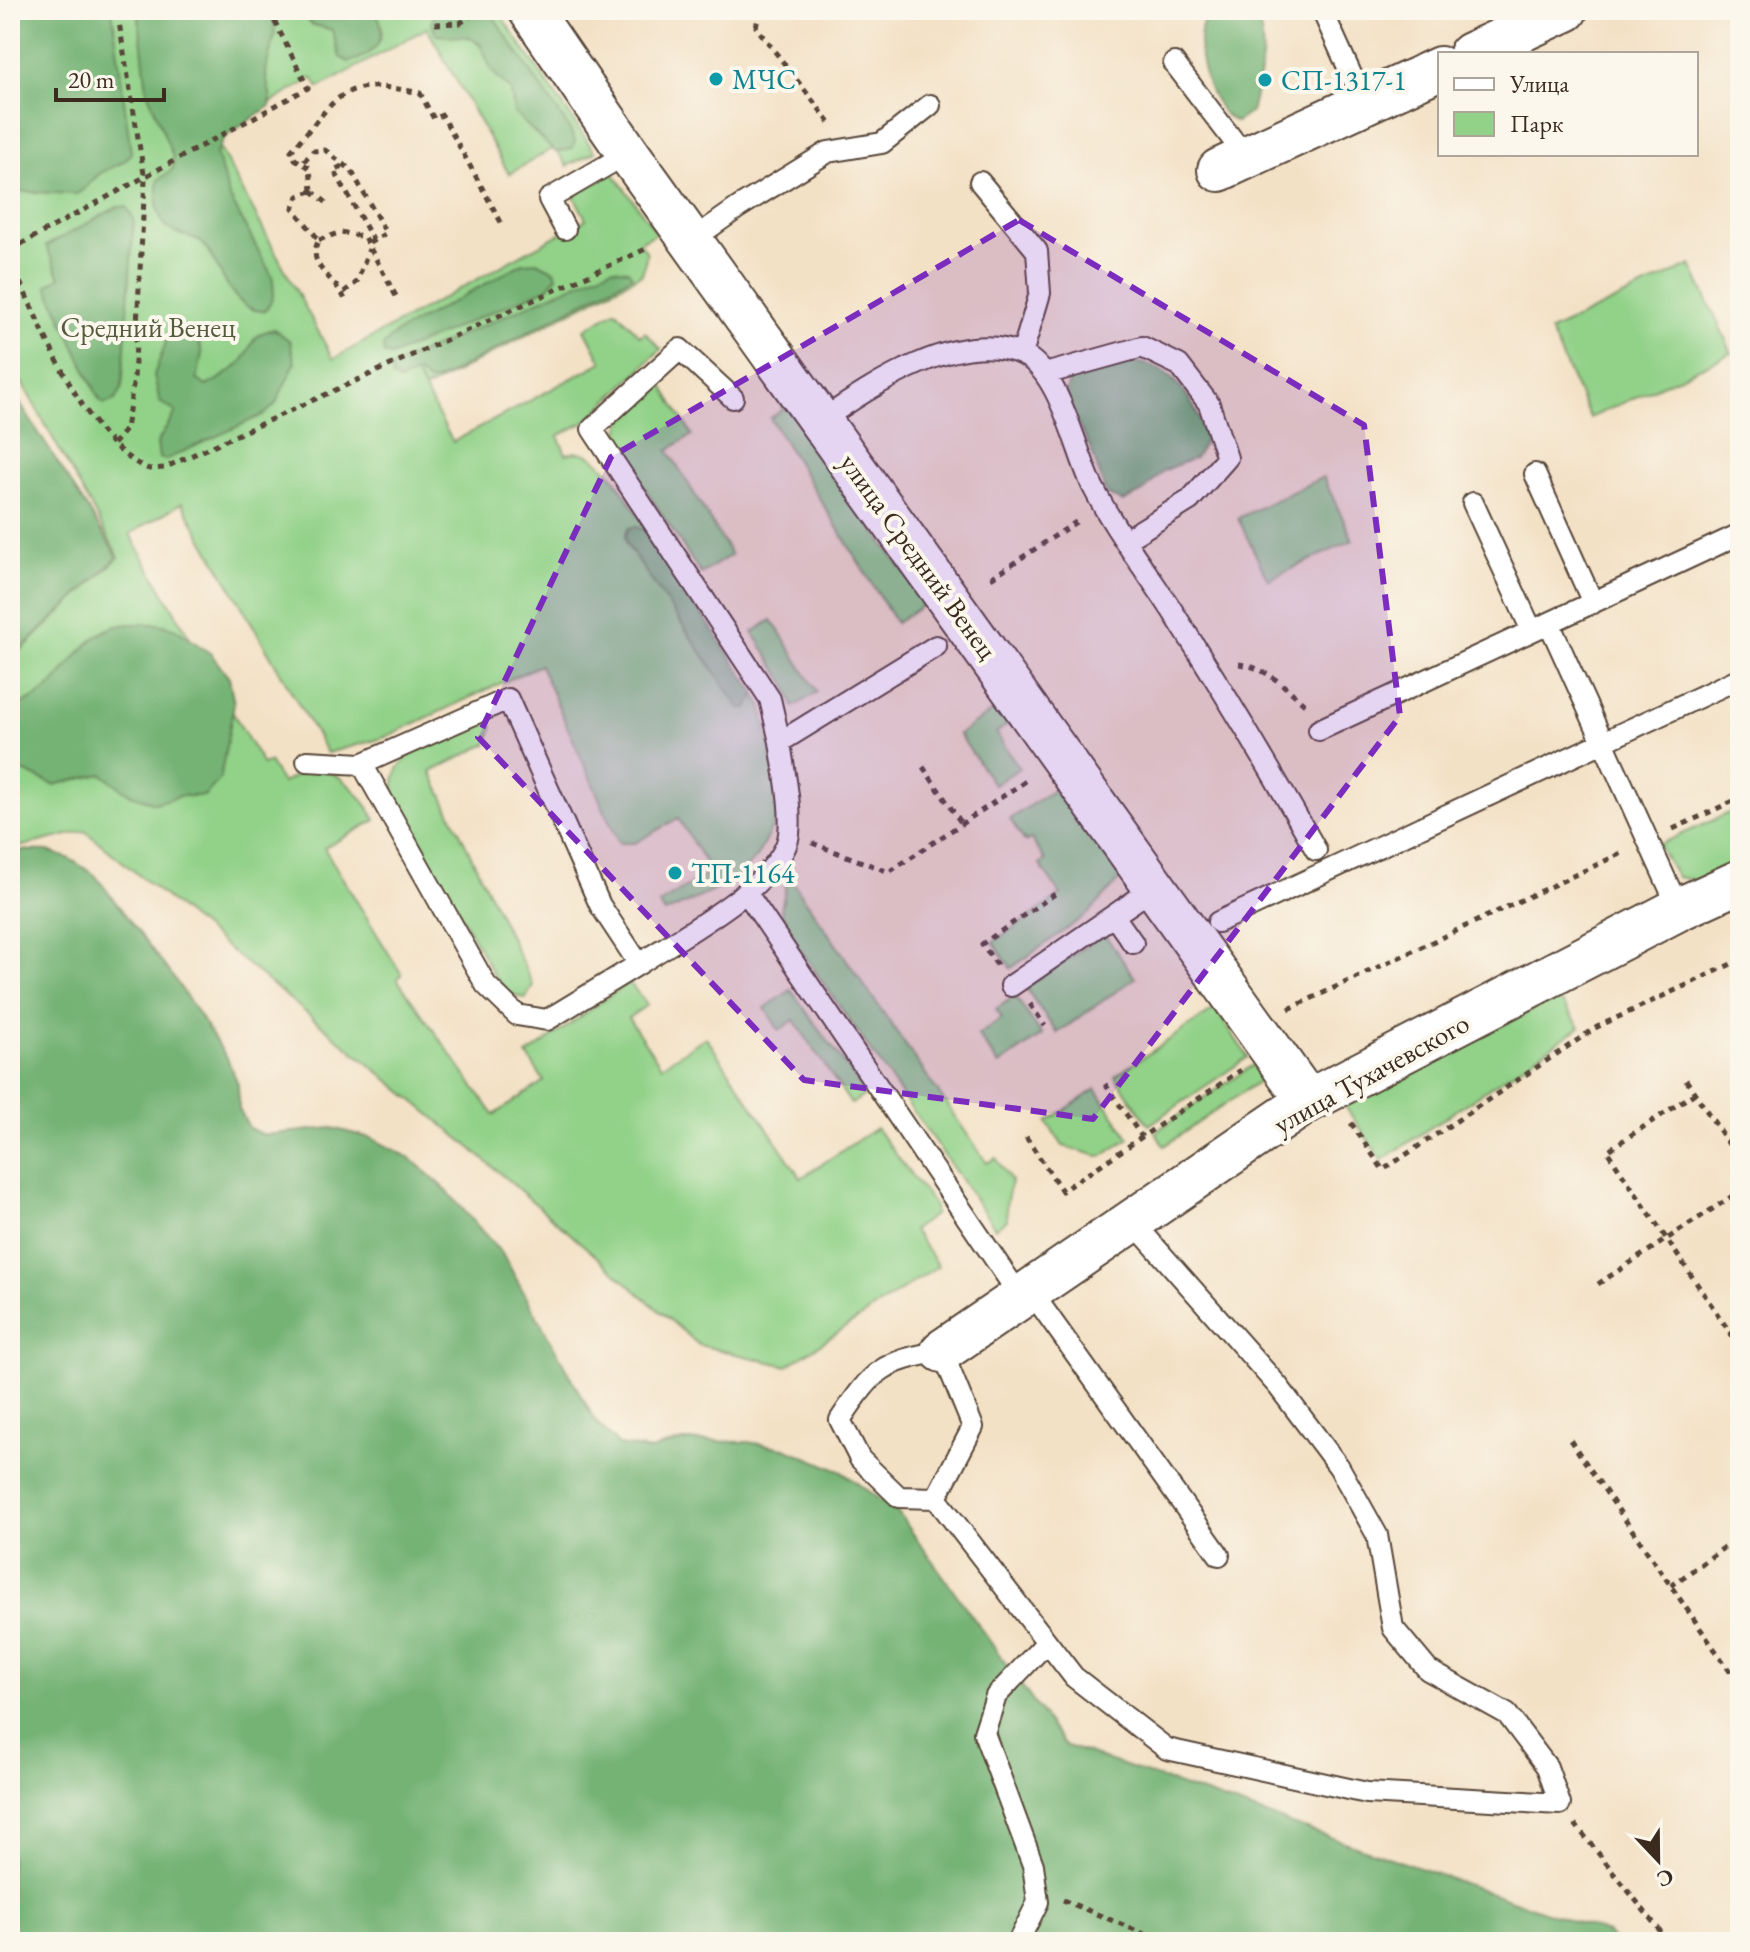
<svg xmlns="http://www.w3.org/2000/svg" width="1750" height="1952" font-family="'EB Garamond',serif">
<rect width="100%" height="100%" fill="#fbf7ec"/>
<filter id="ink" filterUnits="userSpaceOnUse"><feTurbulence type="fractalNoise" baseFrequency=".0125" numOctaves="2"/><feDisplacementMap in="SourceGraphic" scale="16" xChannelSelector="R" yChannelSelector="G"/><feConvolveMatrix kernelMatrix="1 2 1 2 8 2 1 2 1" color-interpolation-filters="sRGB"/></filter>
<filter id="wash" filterUnits="userSpaceOnUse"><feTurbulence type="fractalNoise" baseFrequency=".006" numOctaves="4" result="noise"/><feDisplacementMap in="SourceGraphic" scale="32" xChannelSelector="R" yChannelSelector="G"/><feGaussianBlur stdDeviation="1.8" result="paint"/><feColorMatrix in="noise" values="0 0 0 0 0 0 0 0 0 0 0 0 0 0 0 0 0 1.4 0 .05"/><feComposite in="paint" operator="in"/></filter>
<g filter="url(#wash)">
<rect width="100%" height="100%" fill="#f3e1c6"/>
<path fill="#91d188" stroke="#667e53" stroke-width="2" d="M 10,10 L 497,10 L 595,152 L 567,166 L 555,147 L 509,174 L 427,28 L 319,88 L 313,78 L 205,142 L 209,150 L 218,145 L 333,359 L 586,219 L 574,196 L 613,173 L 657,233 L 640,242 L 647,253 L 642,274 L 425,389 L 416,375 L 453,442 L 602,362 L 585,329 L 616,310 L 640,336 L 645,332 L 661,349 L 587,421 L 558,436 L 566,454 C 588,447 598,461 613,476 L 762,706 L 778,793 L 775,822 L 757,856 L 735,881 L 665,913 L 659,904 L 711,872 L 678,818 L 635,843 L 619,843 L 540,665 L 383,738 L 327,753 L 182,503 L 130,534 L 263,765 L 269,762 L 282,783 C 293,778 306,768 318,769 C 344,772 364,800 376,820 L 324,848 L 402,975 L 397,979 L 494,1115 L 544,1081 L 527,1055 L 629,982 L 647,1005 L 628,1018 L 661,1066 L 706,1037 L 801,1178 L 876,1128 L 934,1205 L 934,1215 L 913,1230 L 938,1266 L 787,1366 L 699,1345 L 465,1143 L 85,831 L 10,849 L 10,661 L 119,557 L 10,361 Z
M 1691,265 L 1732,353 L 1590,418 L 1550,331 Z
M 660,381 L 692,435 L 668,450 L 731,555 L 701,574 L 620,450 C 611,419 640,401 660,381 Z
M 772,387 L 926,603 L 896,623 L 770,418 L 783,410 Z
M 1323,477 L 1353,540 L 1268,580 L 1238,518 Z
M 772,620 L 817,692 L 794,707 L 787,686 L 753,632 Z
M 1003,704 L 1014,720 L 996,733 L 1019,768 L 994,785 L 959,734 Z
M 489,720 L 493,728 L 487,744 L 431,772 L 533,985 L 526,998 L 508,993 L 495,977 L 395,797 C 391,777 397,766 412,753 Z
M 1058,787 L 1121,878 L 1089,913 L 1011,968 L 993,942 L 1061,895 L 1040,865 L 1045,860 L 1031,839 L 1025,842 L 1010,819 Z
M 1740,808 L 1740,869 L 1699,881 L 1677,877 L 1658,845 Z
M 788,875 L 987,1163 L 996,1158 L 1011,1181 L 1006,1205 L 1007,1220 L 995,1228 L 787,931 L 781,910 Z
M 1104,934 L 1135,978 L 1057,1033 L 1026,988 Z
M 791,990 L 866,1094 L 851,1104 L 794,1020 L 779,1030 L 765,1008 Z
M 1015,996 L 1042,1035 L 999,1065 L 978,1035 L 1002,1018 L 996,1009 Z
M 1558,997 L 1580,1027 L 1382,1160 L 1344,1105 Z
M 1215,1009 L 1248,1057 L 1149,1125 L 1115,1076 Z
M 1253,1065 L 1262,1079 L 1164,1146 L 1155,1132 Z
M 1096,1089 L 1129,1138 L 1101,1157 L 1063,1146 L 1047,1122 Z"/>
<path fill="#74b374" stroke="#586e49" stroke-width="2" d="M 10,10 L 112,10 L 131,153 C 123,167 108,166 97,176 C 89,183 87,189 76,194 L 10,191 Z
M 138,10 L 270,10 C 282,36 267,49 266,74 C 266,85 273,94 270,106 L 225,137 L 216,153 L 229,196 L 272,276 C 275,290 275,300 264,311 C 231,312 221,266 204,245 C 193,231 171,242 160,216 C 155,204 157,192 158,180 L 173,169 L 173,157 L 147,91 Z
M 297,10 L 374,10 C 392,34 376,56 348,62 L 340,57 L 332,30 L 311,24 Z
M 437,10 L 489,10 L 569,128 L 575,141 L 572,149 L 555,152 L 514,113 L 511,91 L 492,71 L 480,44 L 468,37 L 437,35 L 431,23 Z
M 1210,10 L 1251,10 C 1273,38 1258,80 1251,112 L 1236,122 C 1207,110 1187,33 1210,10 Z
M 117,207 L 127,207 L 134,219 L 122,389 L 115,400 L 105,404 L 100,401 L 47,286 L 60,277 L 46,246 Z
M 537,262 L 555,271 L 557,276 L 549,287 L 391,356 L 384,354 L 383,346 L 396,333 L 523,263 Z
M 612,268 L 628,270 L 632,276 L 439,380 L 428,382 L 418,373 L 400,381 L 392,377 L 392,367 L 396,364 Z
M 181,325 L 196,332 L 202,353 L 197,379 L 206,386 C 216,381 231,372 239,364 C 255,349 246,335 274,329 L 290,341 L 295,363 L 275,405 L 265,414 L 165,460 L 159,458 L 157,443 L 176,412 L 160,402 L 154,375 L 170,331 Z
M 1113,362 C 1126,363 1140,361 1152,366 C 1181,377 1201,412 1205,442 L 1195,458 L 1163,471 L 1143,492 L 1123,502 L 1106,494 L 1091,449 L 1064,397 L 1071,377 Z
M 10,388 L 118,557 L 10,659 Z
M 636,527 L 644,530 L 756,694 L 747,708 L 740,708 L 627,545 L 625,536 L 629,528 Z
M 159,624 L 174,628 L 211,654 L 229,678 L 234,704 L 220,779 L 204,796 L 180,796 L 155,803 L 131,795 L 102,774 L 54,785 L 10,765 L 10,706 C 60,701 71,642 114,627 C 127,622 145,624 159,624 Z
M 11,850 L 48,851 L 70,859 L 95,875 L 176,981 L 227,1058 L 238,1084 L 239,1109 L 249,1128 L 264,1135 L 332,1128 L 371,1138 L 410,1158 L 447,1191 L 503,1255 L 596,1422 L 619,1445 L 650,1450 L 683,1441 L 748,1442 L 785,1448 L 842,1472 L 899,1514 L 1064,1745 L 1607,1933 L 1616,1942 L 10,1942 Z"/>
</g>
<g filter="url(#ink)">
<g fill="none" stroke-linecap="round" stroke-linejoin="round">
<g stroke="#574537" stroke-width="24">
<path id="service" d="M 1322,10 L 1364,103
M 1174,63 L 1246,157
M 980,182 L 1037,251 L 1040,293 L 1022,354
M 565,229 L 549,199 L 628,153
M 692,240 L 739,207 L 828,152 L 882,143 L 930,105
M 1045,374 L 1142,347 L 1179,365 L 1209,404 L 1227,458 L 1190,500 L 1127,539
M 733,398 L 680,349 L 592,429 L 770,699 L 780,742 L 936,646
M 822,420 C 872,386 960,326 1023,355 C 1060,371 1076,453 1093,487 C 1115,531 1148,573 1175,615 C 1224,692 1271,770 1316,850
M 1535,474 L 1593,603
M 1473,503 L 1532,631
M 1549,623 L 1740,534
M 1319,730 L 1549,623 L 1679,909
M 307,761 L 362,764 L 486,985 L 517,1015 L 547,1020 L 639,964
M 362,764 L 508,699 L 600,905 L 639,964 C 679,937 784,882 789,834 C 792,805 784,772 780,742
M 746,892 L 1020,1296
M 1114,916 L 1133,943
M 1218,922 L 1740,678
M 1011,986 L 1155,887
M 1030,1290 L 1219,1555
M 936,1498 L 899,1497 L 860,1459 L 840,1420 C 874,1369 881,1362 942,1351 L 973,1427 L 936,1498 L 1074,1677 L 1167,1749 L 1367,1793 L 1560,1804 L 1547,1767 L 1507,1714 L 1428,1670 L 1393,1628 L 1377,1535 L 1339,1467 L 1278,1386 L 1132,1221
M 1018,1942 L 1038,1902 L 1033,1865 L 984,1733 L 996,1696 L 1047,1642"/>
</g>
<g stroke="#574537" stroke-width="46">
<path id="minor" d="M 530,10 L 628,153 L 1308,1101
M 1470,54 L 1566,10
M 1219,170 L 1440,68
M 942,1351 L 1308,1101 L 1679,909 L 1740,881"/>
</g>
<path stroke="#574537" stroke-width="5" stroke-dasharray="6 6" stroke-linecap="butt" d="M 760,10 L 756,27 L 830,123
M 435,24 L 460,23 L 481,10
M 304,161 L 313,151 L 325,150 L 351,170 L 386,233 L 368,244
M 342,166 L 334,170 L 373,240
M 312,191 L 310,168 L 295,159 L 291,151 C 341,94 340,76 420,93 L 434,119 L 442,115 L 502,224
M 312,191 L 298,196 L 293,208 L 319,240 C 303,268 342,280 346,304
M 312,191 L 327,203
M 319,240 L 341,232 L 364,237 L 397,298
M 10,250 L 308,88 L 269,10
M 10,261 C 40,321 85,445 149,469 L 164,468 L 648,248
M 344,292 L 357,282 L 369,249
M 113,444 L 126,429 L 134,379 L 145,180 L 117,10
M 991,578 L 1079,520
M 1239,664 C 1267,667 1287,689 1307,706
M 923,767 L 962,824
M 1673,829 L 1740,798
M 812,843 L 889,872 L 1029,779
M 997,965 L 982,944 L 1055,894
M 1030,1004 L 1045,1026
M 1289,1009 L 1624,852
M 1686,1080 L 1740,1161
M 1105,1084 L 1142,1137
M 1695,1093 L 1607,1151 L 1733,1337
M 1351,1123 L 1383,1170 L 1597,1027 L 1740,960
M 1026,1137 L 1062,1191 L 1241,1070
M 1598,1284 L 1740,1191
M 1570,1440 L 1740,1686
M 1671,1586 L 1740,1536
M 1575,1824 L 1669,1942
M 1063,1900 L 1164,1942"/>
<use href="#service" stroke="#fff" stroke-width="20"/>
<use href="#minor" stroke="#fff" stroke-width="42"/>
</g>
</g>
<path fill="#7b2cbf" fill-opacity="0.2" stroke="#7b2cbf" stroke-width="6" stroke-dasharray="16 10" stroke-linejoin="round" d="M 1019,220 L 1364,425 L 1400,716 L 1093,1119 L 804,1080 L 478,737 L 611,457 Z"/>
<g fill="#0f9aa8" stroke="#fbf7ec" stroke-width="3">
<circle cx="716" cy="79" r="8"/>
<circle cx="1265" cy="80" r="8"/>
<circle cx="675" cy="873" r="8"/>
</g>
<g text-anchor="middle" stroke-width="8" stroke-linejoin="round" paint-order="stroke">
<g font-size="28" fill="#0d838f" stroke="#fbf7ec" text-anchor="start">
<text x="732" y="89">МЧС</text>
<text x="1281" y="90">СП-1317-1</text>
<text x="691" y="883">ТП-1164</text>
</g>
<g font-size="28" fill="#555c3e" stroke="#fbf7ec">
<text x="148" y="337">Средний Венец</text>
</g>
<g font-size="28" fill="#3b2a1e" stroke="#fbf7ec">
<text transform="translate(919 556) rotate(54)" y="10">улица Средний Венец</text>
<text transform="translate(1371 1073) rotate(-29)" y="10">улица Тухачевского</text>
</g>
</g>
<rect width="1750" height="1952" fill="none" stroke="#fbf7ec" stroke-width="40"/>
<rect x="1438" y="52" width="260" height="104" fill="#fbf7ec" stroke="#aea59a" stroke-width="2"/>
<rect x="1454" y="78" width="40" height="12" fill="#ffffff" stroke="#aea59a" stroke-width="2"/>
<text x="1510" y="92" font-size="24" fill="#3b2a1e">Улица</text>
<rect x="1454" y="112" width="40" height="24" fill="#91d188" stroke="#aea59a" stroke-width="2"/>
<text x="1510" y="132" font-size="24" fill="#3b2a1e">Парк</text>
<g transform="translate(1658 1860) rotate(158)" stroke="#fbf7ec" stroke-width="6" paint-order="stroke">
<path d="M0-6L14 30L0 20L-14 30Z" fill="#3b2a1e"/>
<text y="-12" font-size="22" font-weight="bold" text-anchor="middle" fill="#3b2a1e">С</text>
</g>
<path d="M56 88v12h108v-12" fill="none" stroke="#3b2a1e" stroke-width="4"/>
<text x="68" y="88" font-size="24" fill="#3b2a1e" stroke="#fbf7ec" stroke-width="6" paint-order="stroke">20 m</text>
</svg>
